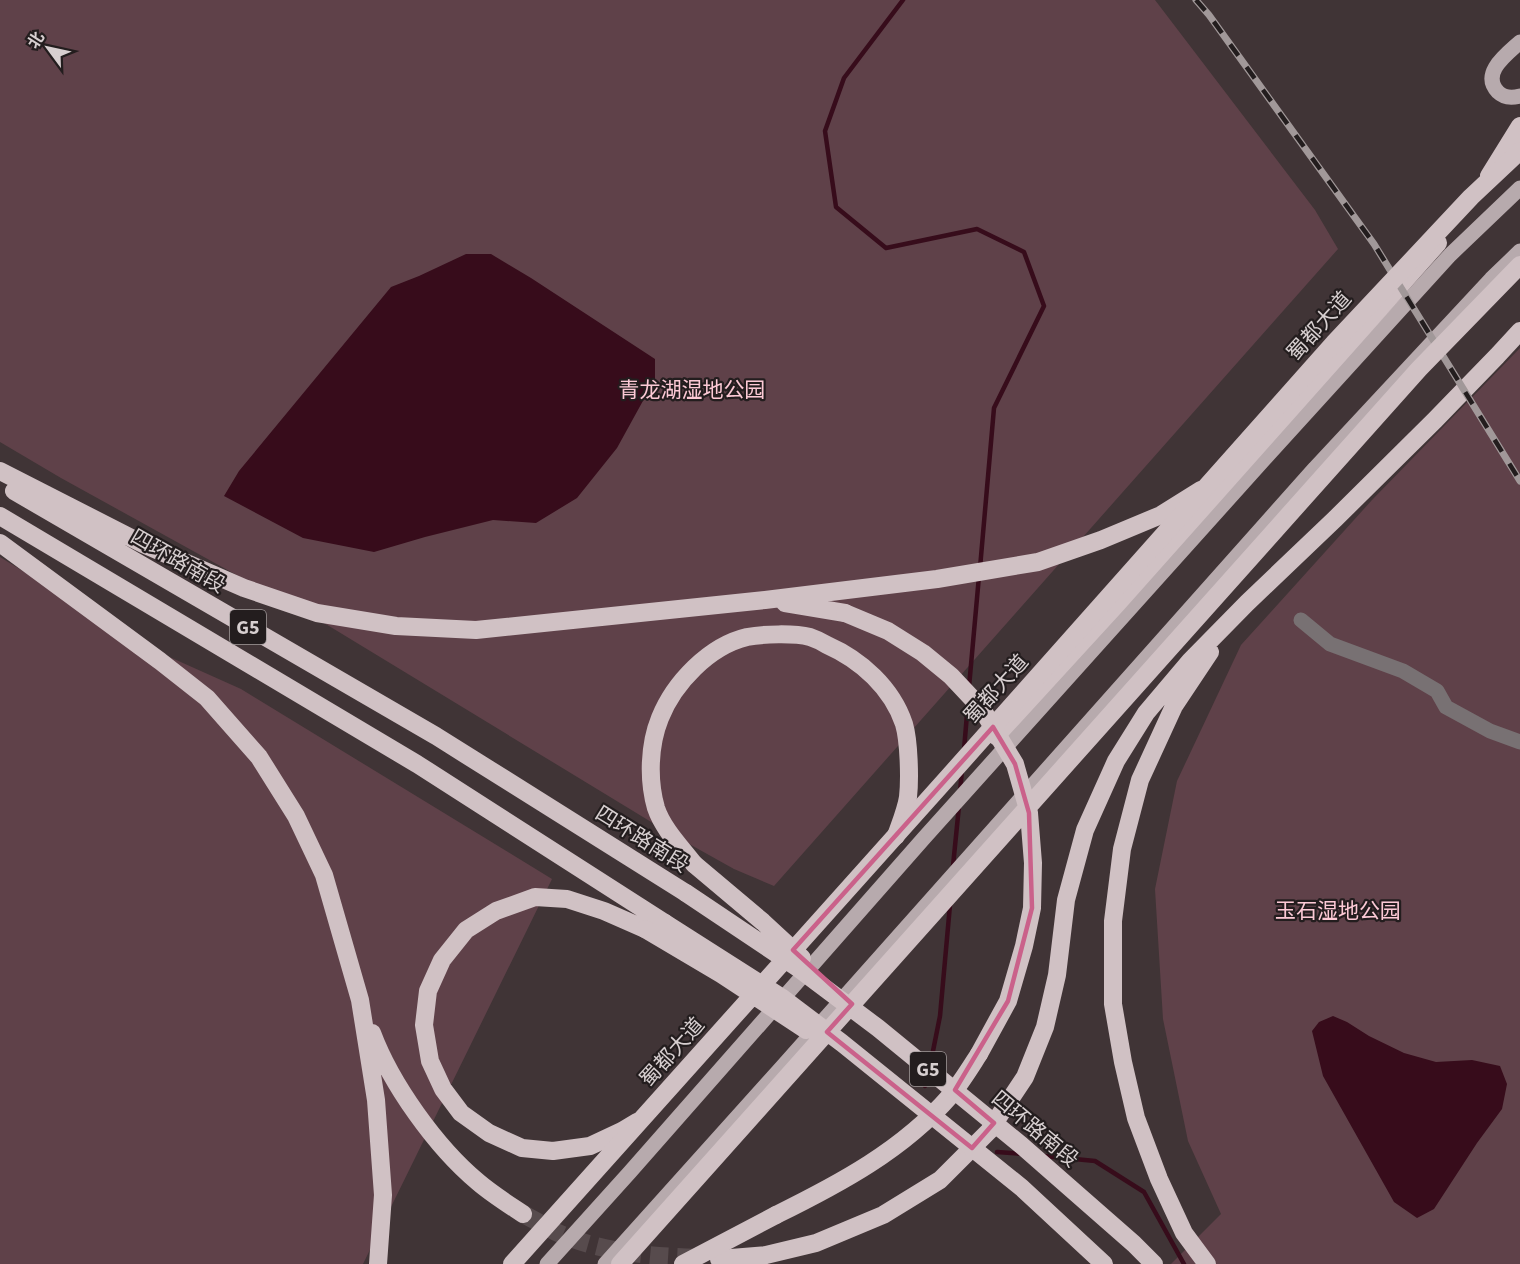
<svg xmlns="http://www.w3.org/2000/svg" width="1520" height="1264" font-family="'Source Sans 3','Noto Sans SC',sans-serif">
<rect width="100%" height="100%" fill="#403436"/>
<path fill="#5f4149" d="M 0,0 L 1155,0 L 1315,210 L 1338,249 L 774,886 L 734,869 L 666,831 L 329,626 L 61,478 L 0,442 Z
M 1520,348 L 1520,1264 L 1171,1264 L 1221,1214 L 1188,1141 L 1163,1019 L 1155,889 L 1177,781 L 1241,645 L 1372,500 Z
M 0,557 L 145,646 L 241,689 L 552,879 L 363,1264 L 0,1264 Z"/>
<path fill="#370c1b" d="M 466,254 L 491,254 L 531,278 L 655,359 L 655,379 L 617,448 L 577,498 L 536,523 L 493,520 L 425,537 L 374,552 L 303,538 L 224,496 L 239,471 L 391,287 L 419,276 Z
M 1333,1016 L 1347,1022 L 1369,1036 L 1404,1053 L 1436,1062 L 1472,1060 L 1500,1066 L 1507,1084 L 1502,1109 L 1477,1143 L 1434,1209 L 1417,1218 L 1394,1202 L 1323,1076 L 1312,1031 L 1319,1022 Z"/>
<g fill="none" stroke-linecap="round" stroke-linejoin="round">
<path stroke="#370c1b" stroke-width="4.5" d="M 903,0 L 844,78 L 825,131 L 836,207 L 886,248 L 977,229 L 1024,252 L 1044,306 L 994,408 L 980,568
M 969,687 L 979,576
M 964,750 L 968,702
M 960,792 L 962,770
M 953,866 L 959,806
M 930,1066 L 940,1016 L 950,905
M 925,1086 L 928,1074
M 997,1152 L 1023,1154
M 1044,1156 L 1095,1161 L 1144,1192 L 1184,1264"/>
<path stroke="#574b4d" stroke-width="18" stroke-dasharray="18 9" stroke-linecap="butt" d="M 523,1214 C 537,1221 550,1230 565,1236 C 608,1253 656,1257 703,1258"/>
<path stroke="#787173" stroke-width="15" d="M 1301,620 L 1330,644 L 1403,671 L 1437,691 L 1446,707 L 1490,731 L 1520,742"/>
<path stroke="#b7aaad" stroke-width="15" d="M 1520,42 C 1507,54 1480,73 1498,92 C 1504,98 1512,98 1520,96
M 547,1264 L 630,1172 L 924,838 L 1259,465 L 1450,255 L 1520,188
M 605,1264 L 782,1067 L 1315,468 L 1491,279 L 1520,251"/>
<path stroke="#d0c1c4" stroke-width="18" d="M 1489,176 L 1520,126
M 0,471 L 143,544 L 244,588 L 317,613 L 396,626 L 476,630 L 765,600 L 937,579 L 1038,562 L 1101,540 L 1161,515 L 1201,490
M 14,491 L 436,736 L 686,893
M 0,516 L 417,764 L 665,923
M 0,543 L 160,661 L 207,698 L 259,757 L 296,816 L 324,875 L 360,1000 L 376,1100 L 383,1195 L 378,1264
M 785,603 L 845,613
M 996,736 L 1117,604 L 1438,243
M 694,864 C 681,847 663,829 656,808 C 648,780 649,745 660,718 C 674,683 709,646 747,637 C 763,634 794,633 810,637 C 816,639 822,642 827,645 C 861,660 892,688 904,724 C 909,741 910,779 908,797 C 906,810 900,824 896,836
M 372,1033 C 391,1084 436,1147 478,1182 C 492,1194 508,1204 523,1214
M 637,1122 L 622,1131 L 590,1146 L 553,1151 L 522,1148 L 489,1133 L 461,1113 L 443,1089 L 430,1061 L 424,1025 L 428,991 L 442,960 L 466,930 L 496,911 L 535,897 L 567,899 L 604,911 L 645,929
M 776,1215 C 839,1184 903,1150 950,1096 C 961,1083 970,1068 979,1054
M 719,1259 L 766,1255 L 816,1243 L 883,1215 L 940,1180 L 989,1131 L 1025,1077 L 1045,1027 L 1057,975 L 1066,900 L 1085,830 L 1116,761 L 1146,713 L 1190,661 L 1247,603 L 1335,519 L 1435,420 L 1497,356 L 1520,331
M 1207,1264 L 1184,1233 L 1159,1179 L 1136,1118 L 1123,1062 L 1113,1004 L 1113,921 L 1122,849 L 1140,780 L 1174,706 L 1210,652"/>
<g stroke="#a19899" stroke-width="7">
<path id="rail" d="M 1196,0 L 1209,15 L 1374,244 L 1520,481"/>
</g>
<use href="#rail" stroke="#231d1e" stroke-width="4.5" stroke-dasharray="14" stroke-linecap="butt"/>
<path stroke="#d0c1c4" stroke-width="18" d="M 845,613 L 888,631 L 923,653 L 951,676 L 982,709 L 1015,764 L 1029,813 L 1033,863 L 1032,908 L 1024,946 L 1008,1001 L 979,1054
M 694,864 L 763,922 L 802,958
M 686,893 L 798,968 L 878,1028 L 1021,1145 L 1134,1244 L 1154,1264
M 665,923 L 781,997 L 842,1043 L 1022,1188 L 1104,1264
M 645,929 L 721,974 L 806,1030
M 512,1264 L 950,775 L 1334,343 L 1471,197 L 1520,151
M 620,1264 L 1419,369 L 1520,265
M 683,1264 L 776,1215"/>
</g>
<path fill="none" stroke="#ca618a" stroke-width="4.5" stroke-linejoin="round" d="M 993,727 L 1015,764 L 1029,813 L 1032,908 L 1008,1001 L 955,1090 L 994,1123 L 972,1148 L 827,1032 L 852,1004 L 793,950 Z"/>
<g text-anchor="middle" stroke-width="4.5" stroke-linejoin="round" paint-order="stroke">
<g fill="#231d1e" stroke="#a19a9b" stroke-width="1.5">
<rect x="230" y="610" width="36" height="34" rx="4.5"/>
<rect x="910" y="1052" width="36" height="34" rx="4.5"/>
</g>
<g font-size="20" font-weight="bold" fill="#d7cfd0">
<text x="248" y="634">G5</text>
<text x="928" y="1076">G5</text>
</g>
<g font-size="21" fill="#d7cfd0" stroke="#231d1e">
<text transform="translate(1319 326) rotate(-48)" y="7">蜀都大道</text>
<text transform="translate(178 561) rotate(30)" y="7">四环路南段</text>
<text transform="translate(996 689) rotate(-48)" y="7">蜀都大道</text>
<text transform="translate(642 839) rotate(32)" y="7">四环路南段</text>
<text transform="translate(672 1052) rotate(-48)" y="7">蜀都大道</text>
<text transform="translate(1035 1129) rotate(40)" y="7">四环路南段</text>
</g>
<g font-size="21" fill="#fcc9d5" stroke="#231d1e">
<text x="692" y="397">青龙湖湿地公园</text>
<text x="1338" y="918">玉石湿地公园</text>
</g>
</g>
<g transform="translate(48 48) rotate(303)" stroke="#231d1e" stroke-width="4.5" paint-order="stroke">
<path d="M0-4.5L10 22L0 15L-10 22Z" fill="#d7cfd0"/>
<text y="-9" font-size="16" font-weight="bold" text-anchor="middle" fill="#d7cfd0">北</text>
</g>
</svg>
